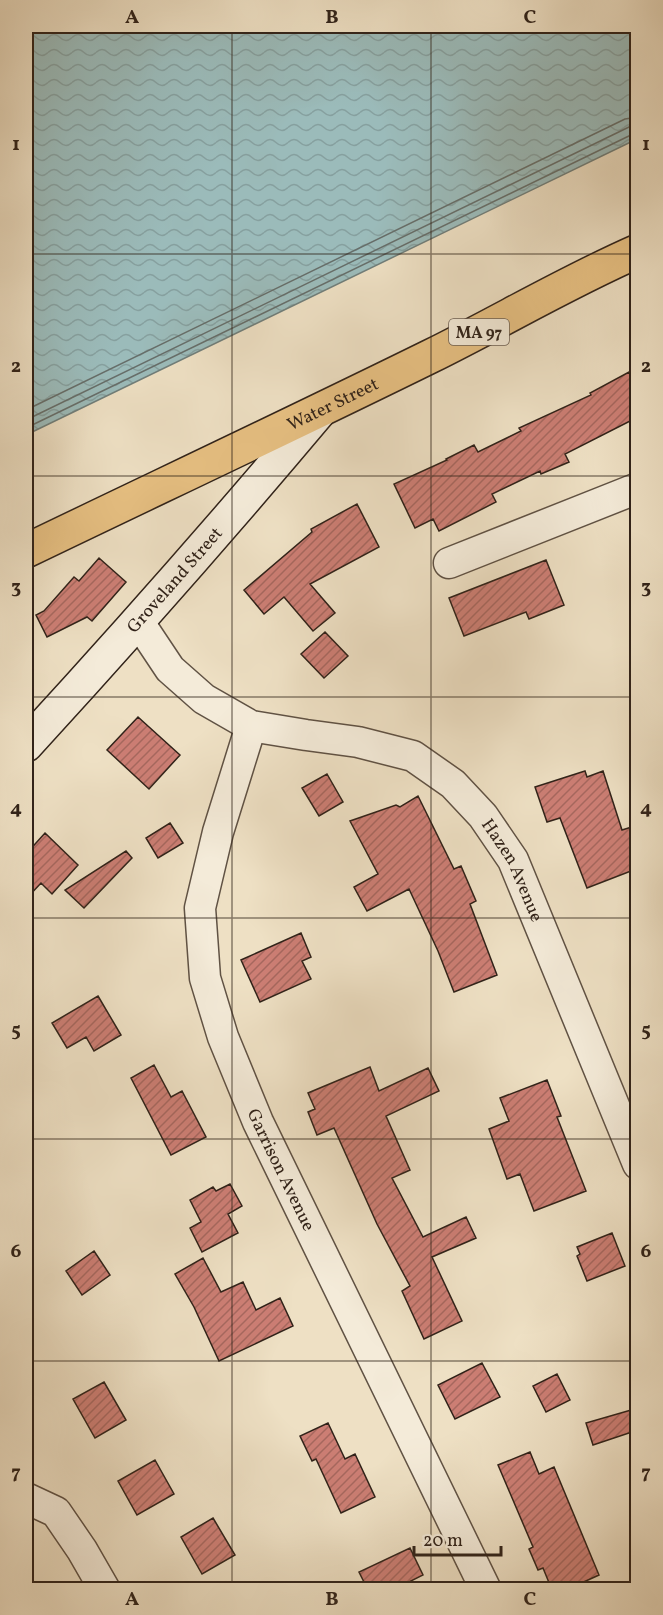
<svg xmlns="http://www.w3.org/2000/svg" width="663" height="1615" font-family="Vollkorn,serif">
<defs>
<pattern id="water-waves" width="16" height="10" patternUnits="userSpaceOnUse" patternTransform="scale(1.5)"><rect width="16" height="10" fill="#9bbbba"/><path d="M0 5q4-4 8 0t8 0" fill="none" stroke="#86a09f"/></pattern>
<pattern id="building-hatch" width="6" height="6" patternUnits="userSpaceOnUse" patternTransform="scale(1.5)"><rect width="6" height="6" fill="#cc7e74"/><path d="M-1 1l2-2M0 6l6-6M5 7l2-2" fill="none" stroke="#a6675e"/></pattern>
</defs>
<rect width="100%" height="100%" fill="#eee0c4"/>
<filter id="stains"><feTurbulence type="fractalNoise" baseFrequency=".00333" numOctaves="4"/><feColorMatrix values="0 0 0 0 .2 0 0 0 0 .09 0 0 0 0 .02 0 0 0 .5 -.17"/></filter>
<radialGradient id="worn" r=".72"><stop offset=".6" stop-color="#630" stop-opacity="0"/><stop offset="1" stop-color="#630" stop-opacity=".3"/></radialGradient>
<path fill="url(#water-waves)" stroke="#707e7a" stroke-width="1.5" d="M 26,26 L 637,26 L 637,139 L 26,435 Z"/>
<g fill="none" stroke-linecap="round" stroke-linejoin="round">
<path stroke="#666e6a" stroke-width="1.5" d="M 26,410 L 625,119 L 638,117
M 26,420 L 629,127 L 638,126
M 26,428 L 633,134 L 638,134"/>
</g>
<path fill="url(#building-hatch)" stroke="#302219" stroke-width="1.5" d="M 629,372 L 638,388 L 638,417 L 565,454 L 569,462 L 541,474 L 540,471 L 492,494 L 496,502 L 439,531 L 433,519 L 415,528 L 394,484 L 447,460 L 446,459 L 474,445 L 478,452 L 521,431 L 519,428 L 591,395 L 590,393 Z
M 357,504 L 379,547 L 310,584 L 335,613 L 313,631 L 284,597 L 264,614 L 244,590 L 312,532 L 311,529 Z
M 99,558 L 126,582 L 92,621 L 87,617 L 47,637 L 36,615 L 44,611 L 74,577 L 79,581 Z
M 546,560 L 564,605 L 529,619 L 526,612 L 464,636 L 449,598 Z
M 325,632 L 348,656 L 324,678 L 301,654 Z
M 138,717 L 180,755 L 149,789 L 107,750 Z
M 585,771 L 587,777 L 603,771 L 622,830 L 638,825 L 638,864 L 630,866 L 631,871 L 587,888 L 560,818 L 547,822 L 535,787 Z
M 327,774 L 343,802 L 319,816 L 302,788 Z
M 418,796 L 454,869 L 461,866 L 476,901 L 470,904 L 497,975 L 454,992 L 438,951 L 409,889 L 367,911 L 354,887 L 378,874 L 350,821 L 396,805 L 400,807 Z
M 170,823 L 183,843 L 158,858 L 146,838 Z
M 45,833 L 78,865 L 52,894 L 41,883 L 26,899 L 26,854 Z
M 126,851 L 132,858 L 84,908 L 65,890 Z
M 301,933 L 311,957 L 302,961 L 311,979 L 260,1002 L 241,960 Z
M 98,996 L 121,1035 L 94,1051 L 86,1037 L 67,1048 L 52,1023 Z
M 154,1065 L 171,1097 L 182,1091 L 206,1137 L 171,1155 L 131,1078 Z
M 370,1067 L 379,1091 L 428,1068 L 439,1091 L 386,1116 L 410,1170 L 392,1178 L 423,1237 L 466,1217 L 476,1238 L 432,1257 L 462,1321 L 424,1339 L 402,1291 L 410,1286 L 377,1224 L 334,1128 L 317,1135 L 308,1112 L 315,1109 L 308,1093 Z
M 547,1080 L 561,1116 L 557,1117 L 586,1191 L 534,1211 L 520,1174 L 507,1179 L 489,1129 L 509,1121 L 500,1098 Z
M 230,1184 L 242,1206 L 228,1214 L 238,1233 L 202,1252 L 190,1228 L 201,1222 L 190,1200 L 213,1187 L 216,1191 Z
M 612,1233 L 625,1266 L 587,1281 L 577,1256 L 580,1254 L 577,1247 Z
M 94,1251 L 110,1275 L 82,1295 L 66,1271 Z
M 203,1258 L 221,1292 L 243,1282 L 256,1310 L 280,1298 L 293,1326 L 219,1361 L 194,1307 L 175,1274 Z
M 482,1363 L 500,1397 L 455,1419 L 438,1385 Z
M 557,1374 L 570,1400 L 546,1412 L 533,1386 Z
M 104,1382 L 126,1420 L 95,1438 L 73,1399 Z
M 638,1408 L 638,1430 L 593,1445 L 586,1423 Z
M 328,1423 L 345,1459 L 355,1454 L 375,1497 L 341,1513 L 316,1459 L 312,1461 L 300,1436 Z
M 530,1452 L 539,1474 L 554,1467 L 599,1575 L 566,1590 L 552,1590 L 543,1568 L 538,1570 L 529,1549 L 533,1547 L 498,1465 Z
M 155,1460 L 174,1494 L 137,1515 L 118,1481 Z
M 213,1518 L 235,1555 L 202,1574 L 181,1537 Z
M 410,1548 L 423,1575 L 393,1590 L 368,1590 L 359,1572 Z"/>
<g fill="none" stroke-linecap="round" stroke-linejoin="round">
<g stroke="#605244" stroke-width="33">
<g id="street">
<path d="M 449,563 L 638,488"/>
<path id="s1" d="M 138,621 L 170,669 L 204,699 L 251,726 L 306,735 L 358,742 L 413,756 L 453,784 L 483,816 L 513,860 L 638,1164"/>
<path id="s2" d="M 251,726 L 218,832 L 200,908 L 205,978 L 223,1037 L 258,1122 L 486,1590"/>
<path d="M 26,1498 L 56,1512 L 82,1550 L 105,1590"/>
</g>
</g>
<g stroke="#302219" stroke-width="36">
<g id="secondary">
<path id="s3" d="M 26,745 C 126,636 224,525 319,412"/>
</g>
</g>
<g stroke="#302219" stroke-width="36">
<g id="primary">
<path id="s4" d="M 26,551 C 161,486 297,422 431,356 C 500,322 567,282 638,251"/>
</g>
</g>
<use href="#street" stroke="#f4ebd9" stroke-width="30"/>
<use href="#secondary" stroke="#f4ebd9" stroke-width="33"/>
<use href="#primary" stroke="#e7c082" stroke-width="33"/>
</g>
<path fill="none" stroke="#302219" stroke-width="1.5" stroke-opacity="0.55" d="M 232,26 L 232,1590M 431,26 L 431,1590M 26,254 L 638,254M 26,476 L 638,476M 26,697 L 638,697M 26,918 L 638,918M 26,1139 L 638,1139M 26,1361 L 638,1361"/>
<g text-anchor="middle" stroke-width="5" stroke-linejoin="round" paint-order="stroke">
<rect fill="#f4ebd9" stroke="#6b5e53" stroke-width="1.5" x="449" y="319" width="60" height="26" rx="4.5"/>
<g font-size="16" font-weight="bold" fill="#302219">
<text x="479" y="338">MA 97</text>
</g>
<g font-size="18" fill="#302219" stroke="#f4ebd9">
<text dy="6" stroke="none"><textPath href="#s4" startOffset="340">Water Street</textPath></text>
<text dy="6" stroke="none"><textPath href="#s3" startOffset="222">Groveland Street</textPath></text>
<text dy="6" stroke="none"><textPath href="#s1" startOffset="477">Hazen Avenue</textPath></text>
<text dy="6" stroke="none"><textPath href="#s2" startOffset="466">Garrison Avenue</textPath></text>
</g>
</g>
<rect width="663" height="1615" fill="none" stroke="#eee0c4" stroke-width="66"/>
<path d="M414 1546v9h87v-9" fill="none" stroke="#302219" stroke-width="3"/>
<text x="423" y="1546" font-size="18" fill="#302219" stroke="#f4ebd9" stroke-width="4.5" paint-order="stroke">20 m</text>
<rect x="33" y="33" width="597" height="1549" fill="none" stroke="#302219" stroke-width="2"/>
<g font-size="20" text-anchor="middle" font-weight="bold" fill="#302219">
<text x="132" y="23">A</text>
<text x="332" y="23">B</text>
<text x="530" y="23">C</text>
<text x="16" y="150">1</text>
<text x="646" y="150">1</text>
<text x="16" y="372">2</text>
<text x="646" y="372">2</text>
<text x="16" y="593">3</text>
<text x="646" y="593">3</text>
<text x="16" y="814">4</text>
<text x="646" y="814">4</text>
<text x="16" y="1036">5</text>
<text x="646" y="1036">5</text>
<text x="16" y="1257">6</text>
<text x="646" y="1257">6</text>
<text x="16" y="1478">7</text>
<text x="646" y="1478">7</text>
<text x="132" y="1605">A</text>
<text x="332" y="1605">B</text>
<text x="530" y="1605">C</text>
</g>
<rect width="100%" height="100%" filter="url(#stains)"/>
<rect width="100%" height="100%" fill="url(#worn)"/>
</svg>
